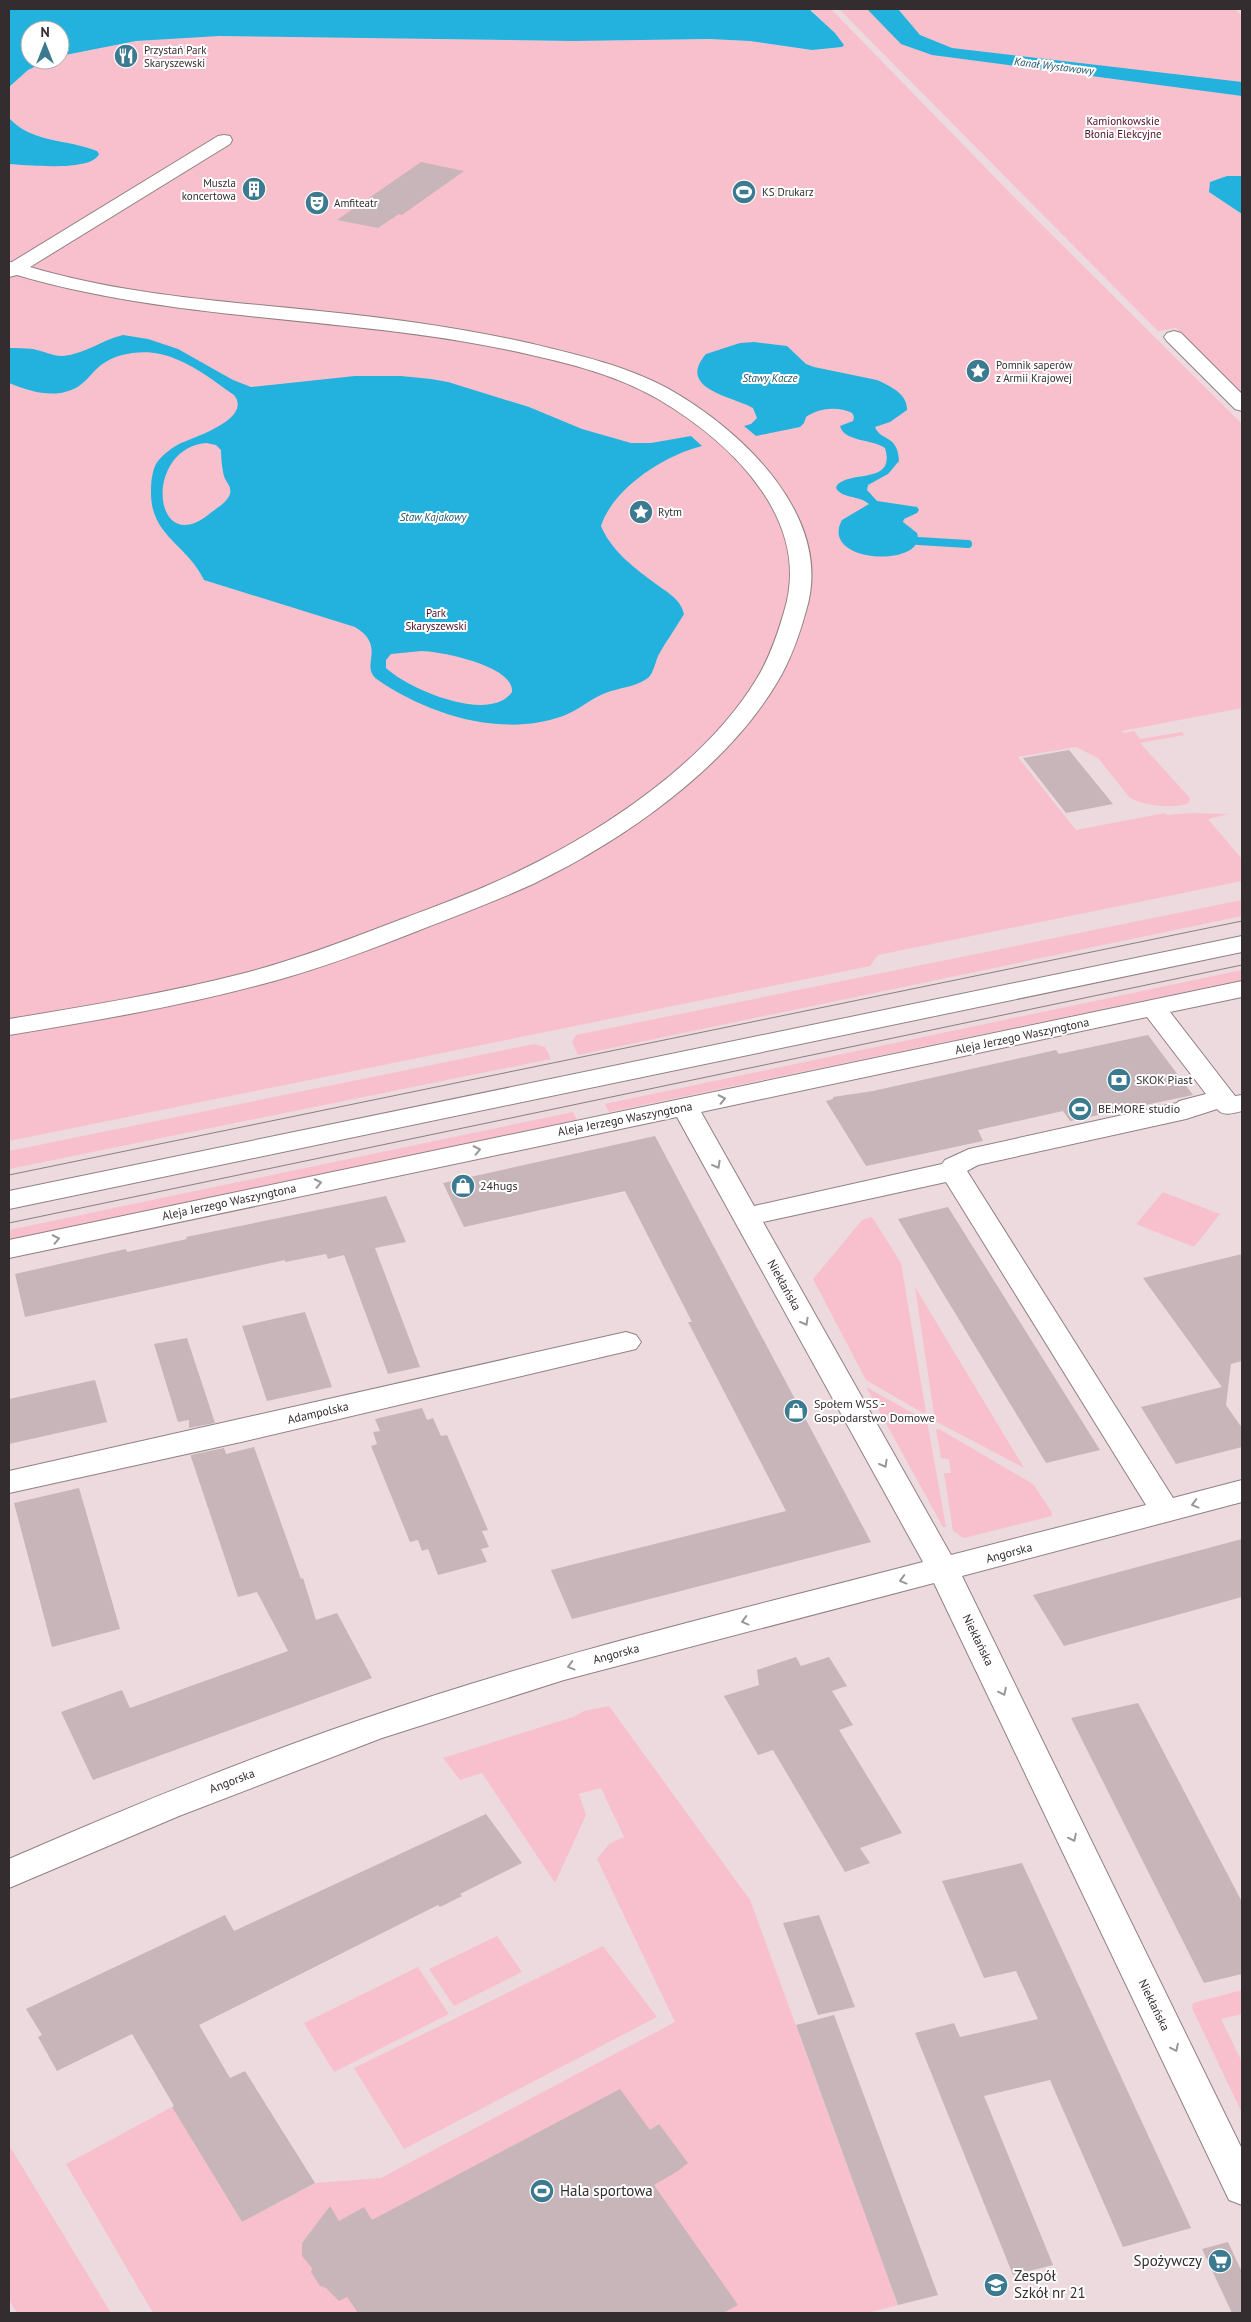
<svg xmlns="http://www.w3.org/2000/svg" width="1251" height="2322" font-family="'PT Sans',sans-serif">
<rect width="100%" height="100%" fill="#ecdade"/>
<path fill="#f8c0cd" d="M 810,9 L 831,9 L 1014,197 L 1242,424 L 1242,708 L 1122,731 L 1124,733 L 1134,731 L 1140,739 L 1182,732 L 1184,735 L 1140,743 L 1190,798 L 1189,803 C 1175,809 1144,806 1130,798 L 1098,758 L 1076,747 L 1018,757 L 1076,830 L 1165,813 L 1167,815 L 1190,813 L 1228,814 L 1208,819 L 1242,859 L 1242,881 L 878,955 L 870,966 L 9,1141 L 9,164 L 52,166 L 76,164 L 97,151 C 68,139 31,143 9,118 L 10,86 C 23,72 40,60 60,60 L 60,56 L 63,55 C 115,42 166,37 219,36 L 573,41 L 709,39 L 750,41 L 812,50 L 842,47 L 835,33 Z
M 839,9 L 1235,9 L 1242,16 L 1242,393 L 1176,328 L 1158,331 Z
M 1242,900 L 1242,916 L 578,1055 L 572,1042 L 576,1035 Z
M 1242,970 L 1242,980 L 609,1112 L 605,1104 Z
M 534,1044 L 545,1047 L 551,1059 L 9,1169 L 9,1151 Z
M 573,1112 L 577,1120 L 9,1240 L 9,1230 Z
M 1163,1192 L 1220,1214 L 1194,1247 L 1136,1224 Z
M 872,1217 L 901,1263 L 926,1412 L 923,1413 L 866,1380 L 813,1279 L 862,1220 Z
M 915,1287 L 1024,1468 L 935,1421 Z
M 866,1387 L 927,1421 L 946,1527 L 943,1527 Z
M 939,1429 L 1033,1484 L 1051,1511 L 1052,1516 L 964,1538 L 953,1531 L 944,1473 L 951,1473 L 949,1459 L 941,1458 L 936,1430 Z
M 609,1706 L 750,1900 L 898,2305 L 868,2313 L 153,2313 L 66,2164 L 172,2107 L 242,2222 L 315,2183 L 381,2178 L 675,2022 L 597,1859 L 609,1844 L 624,1837 L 601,1788 L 579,1794 L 586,1815 L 555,1883 L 482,1773 L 460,1780 L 443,1758 L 573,1717 L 584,1711 Z
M 497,1936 L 522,1972 L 454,2006 L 429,1969 Z
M 603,1946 L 657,2017 L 404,2149 L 354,2068 Z
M 418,1967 L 449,2014 L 334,2072 L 304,2023 Z
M 1242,1990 L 1242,2014 L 1221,2019 L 1242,2062 L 1242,2113 L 1192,2008 L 1193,2003 Z
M 9,2145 L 111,2313 L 17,2313 L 9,2300 Z"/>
<path fill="#22b2dd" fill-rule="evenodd" d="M 9,9 L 809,9 L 835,33 L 844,45 L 842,47 L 812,50 L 750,41 L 709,39 L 573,41 L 219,36 L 136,41 L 60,56 L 60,30 L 30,30 L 30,60 L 49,60 L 28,70 L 9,87 Z
M 867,9 L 898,9 L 920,35 L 952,48 L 1242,82 L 1242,96 L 932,55 L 901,44 Z
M 9,118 C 31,143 68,139 97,151 L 99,154 C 92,172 26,165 9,164 Z
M 1227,176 L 1242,176 L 1242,214 L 1209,192 L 1210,182 Z
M 123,335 L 148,339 L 178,349 L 233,380 L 251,387 L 355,376 L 401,376 L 431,379 L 448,382 L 529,407 L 582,429 L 631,443 L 651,443 L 691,436 L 702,446 C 665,455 613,488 601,526 C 611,550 632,566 652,581 C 664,591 680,597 684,614 C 676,628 666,641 658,656 C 655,663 654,671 649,677 C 638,687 616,688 603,694 C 589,700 577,711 563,716 C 503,738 429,715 378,680 C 358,666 388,647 355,627 L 204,580 C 187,544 150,536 151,491 C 151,482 152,472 156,464 C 161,456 170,449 179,444 C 194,437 253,419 234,395 C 211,379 188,360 160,354 C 142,350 117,353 101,365 C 93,371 88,380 79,386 C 57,400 31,392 9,383 L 9,348 C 17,348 25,348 33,349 C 44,351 51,356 63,356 C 85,354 102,340 123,335 ZM 206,443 L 216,445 L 221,450 C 221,457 222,469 224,476 C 226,483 232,486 230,494 C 227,503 215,509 208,515 C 153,558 143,449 206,443 ZM 421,651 C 440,651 515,666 512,692 C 490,724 408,689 386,668 L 386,660 L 391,654 Z
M 754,342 L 787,346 L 806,364 L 814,367 L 877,380 C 890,386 908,394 907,410 L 890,422 L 875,427 C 880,441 898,434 899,461 L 888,474 L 868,485 L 867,490 L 877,501 L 917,507 L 919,510 L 917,513 L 904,519 L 903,522 L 917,533 C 928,568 818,564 842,520 L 869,504 C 859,495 842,499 836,488 L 837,485 C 852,470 896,485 885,448 C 873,439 844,442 840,426 L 853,421 L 854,417 L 852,413 C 837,406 819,408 806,417 L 804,423 L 800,427 L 756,436 L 744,426 L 751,424 L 757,418 L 753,408 C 732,396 676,389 706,354 L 740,343 Z"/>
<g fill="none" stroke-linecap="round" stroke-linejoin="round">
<path stroke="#22b2dd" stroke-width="8" d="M 918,541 L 968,544"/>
</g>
<path fill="#c7b5b9" d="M 421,162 L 464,171 L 402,215 L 399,214 L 378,228 L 337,220 Z
M 1069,750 L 1113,804 L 1066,813 L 1023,758 Z
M 1148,1035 L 1193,1095 L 1070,1121 L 1063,1111 L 978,1130 L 983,1141 L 866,1166 L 826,1101 L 833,1099 L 833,1097 L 873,1091 L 1056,1050 L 1059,1054 Z
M 655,1136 L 871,1542 L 572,1619 L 551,1570 L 786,1511 L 688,1322 L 692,1322 L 625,1191 L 464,1227 L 443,1183 Z
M 386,1196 L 406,1242 L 375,1248 L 420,1367 L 388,1374 L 344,1255 L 328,1259 L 326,1254 L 285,1262 L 285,1260 L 25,1317 L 15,1274 L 126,1249 L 127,1252 L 187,1239 L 186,1237 Z
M 948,1207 L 1100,1450 L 1046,1463 L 898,1219 Z
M 1242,1254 L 1242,1361 L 1231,1364 L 1226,1405 L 1242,1428 L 1242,1447 L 1176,1464 L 1141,1407 L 1222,1387 L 1143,1278 Z
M 305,1312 L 332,1387 L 267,1401 L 242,1326 Z
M 187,1338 L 215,1423 L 189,1428 L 189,1420 L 178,1422 L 154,1344 Z
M 95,1380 L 107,1422 L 9,1444 L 9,1399 Z
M 422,1408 L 427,1420 L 433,1418 L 441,1436 L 447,1435 L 488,1530 L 482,1531 L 489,1547 L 481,1549 L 487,1562 L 438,1575 L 428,1549 L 422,1551 L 418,1540 L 410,1542 L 371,1446 L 377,1444 L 373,1432 L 380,1431 L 375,1419 Z
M 254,1447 L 301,1579 L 303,1578 L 316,1620 L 337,1613 L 372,1678 L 93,1780 L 61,1712 L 122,1690 L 130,1708 L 288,1651 L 257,1592 L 238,1597 L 191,1457 L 191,1455 L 224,1448 L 226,1454 Z
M 79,1488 L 120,1629 L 52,1647 L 14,1503 Z
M 1242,1539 L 1242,1597 L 1064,1646 L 1033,1595 Z
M 796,1657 L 801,1666 L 829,1657 L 847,1686 L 832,1691 L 853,1725 L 839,1730 L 902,1833 L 860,1848 L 870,1863 L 845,1872 L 773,1750 L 758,1755 L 724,1696 L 759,1685 L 757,1670 Z
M 1138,1703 L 1242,1902 L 1242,1974 L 1204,1983 L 1071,1718 Z
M 486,1814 L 522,1863 L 460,1894 L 462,1896 L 440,1907 L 438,1905 L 199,2025 L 230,2078 L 245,2071 L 315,2183 L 242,2222 L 172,2107 L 174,2106 L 132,2034 L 57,2071 L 38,2037 L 42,2035 L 26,2009 L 225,1915 L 234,1931 Z
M 1022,1863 L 1191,2228 L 1123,2247 L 1050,2080 L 984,2096 L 1053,2265 L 1013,2275 L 915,2033 L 954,2023 L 960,2037 L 1038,2019 L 1016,1971 L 984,1978 L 942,1881 Z
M 819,1915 L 855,2007 L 818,2015 L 783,1923 Z
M 834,2015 L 938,2295 L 898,2305 L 796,2025 Z
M 620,2089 L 650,2130 L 659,2124 L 688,2163 L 678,2171 L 654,2185 L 738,2305 L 723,2313 L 358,2313 L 347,2297 L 339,2301 L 326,2288 L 320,2286 L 311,2272 L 312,2268 L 302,2256 L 302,2243 L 330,2206 L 339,2221 L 364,2207 L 372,2220 Z
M 1228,2242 L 1242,2272 L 1242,2313 L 1232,2313 L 1202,2249 Z"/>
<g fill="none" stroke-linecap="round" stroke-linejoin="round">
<g stroke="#908084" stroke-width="2">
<path id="street" d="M 224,135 L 230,136 L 232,140 L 230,144 L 30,267 C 124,295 222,301 319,311 C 391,318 462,328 533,344 C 579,355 626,366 667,388 C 742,430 835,517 806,611 C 799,636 791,659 778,681 C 726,769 624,840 533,884 C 496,901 458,915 420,930 C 367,951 314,971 259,985 C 177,1007 93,1021 9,1035 L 9,1019 C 88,1006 167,993 245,973 C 298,959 350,939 402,919 C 442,904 483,889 521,870 C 606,829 706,762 756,680 C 769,659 777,636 784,612 C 813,520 731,442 658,399 C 613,373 560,361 509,350 C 347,316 177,322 17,275 L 9,277 L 9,262 L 12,262 L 218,136 Z
M 1174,331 L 1181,333 L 1242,394 L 1242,411 L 1235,409 L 1167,341 L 1164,337 L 1167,333 Z
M 1242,981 L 1242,997 L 1170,1012 L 1235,1096 L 1242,1095 L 1242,1111 C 1234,1113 1223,1117 1217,1109 L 1186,1119 L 978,1165 L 967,1171 L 1173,1498 L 1242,1480 L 1242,1502 L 962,1576 L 1242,2149 L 1242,2205 L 1229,2200 L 934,1583 L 564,1680 L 382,1738 L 179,1816 L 9,1888 L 9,1859 C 124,1809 240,1761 360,1720 C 544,1656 734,1611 923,1562 L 677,1117 L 9,1258 L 9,1240 ZM 1147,1017 L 1206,1094 L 1179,1101 L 1177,1103 L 969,1149 L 945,1160 L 942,1164 L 754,1206 L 701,1112 ZM 946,1182 L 1146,1505 L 951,1555 L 763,1222 Z
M 626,1332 L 636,1335 L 641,1342 L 636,1349 L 241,1442 L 9,1493 L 9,1471 Z"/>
</g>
<g stroke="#908084" stroke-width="2">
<path id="secondary" d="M 1242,936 L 1242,952 L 9,1209 L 9,1191 Z"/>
</g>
<use href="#street" fill="#fff" fill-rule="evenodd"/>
<use href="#secondary" fill="#fff" fill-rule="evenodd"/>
<path stroke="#8a7e81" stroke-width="1" d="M 9,1175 L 1242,921
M 9,1223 L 1242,965"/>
</g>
<defs><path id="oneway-chevron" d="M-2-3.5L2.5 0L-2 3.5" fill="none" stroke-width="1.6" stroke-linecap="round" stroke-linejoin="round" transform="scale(1.25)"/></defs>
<g stroke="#9a9697">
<use href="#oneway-chevron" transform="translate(722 1099) rotate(-12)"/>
<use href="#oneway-chevron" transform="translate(477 1150) rotate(-12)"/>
<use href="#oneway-chevron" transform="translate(717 1165) rotate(61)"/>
<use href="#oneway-chevron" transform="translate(318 1183) rotate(-12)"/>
<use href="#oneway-chevron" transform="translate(56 1239) rotate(-12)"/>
<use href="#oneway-chevron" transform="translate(805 1322) rotate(61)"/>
<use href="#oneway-chevron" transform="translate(884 1464) rotate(61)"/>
<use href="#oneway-chevron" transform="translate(1195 1504) rotate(165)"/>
<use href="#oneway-chevron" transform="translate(903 1580) rotate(165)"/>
<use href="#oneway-chevron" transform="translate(745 1621) rotate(165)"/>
<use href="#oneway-chevron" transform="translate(571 1666) rotate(165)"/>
<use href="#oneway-chevron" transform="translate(1003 1692) rotate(64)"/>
<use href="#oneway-chevron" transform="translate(1073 1838) rotate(64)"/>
<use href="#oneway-chevron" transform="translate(1175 2048) rotate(64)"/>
</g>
<defs>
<g id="restaurant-disc" transform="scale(1.25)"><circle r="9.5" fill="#3c7a90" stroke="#fff"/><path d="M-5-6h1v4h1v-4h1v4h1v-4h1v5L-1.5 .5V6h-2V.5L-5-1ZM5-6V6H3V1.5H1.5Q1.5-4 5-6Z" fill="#fff"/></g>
<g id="building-disc" transform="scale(1.25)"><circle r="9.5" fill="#3c7a90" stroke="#fff"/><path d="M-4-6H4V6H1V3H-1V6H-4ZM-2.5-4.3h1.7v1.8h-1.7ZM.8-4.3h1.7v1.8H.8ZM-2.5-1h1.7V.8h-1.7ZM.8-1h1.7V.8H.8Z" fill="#fff"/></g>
<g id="stadium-disc" transform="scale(1.25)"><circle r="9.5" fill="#3c7a90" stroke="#fff"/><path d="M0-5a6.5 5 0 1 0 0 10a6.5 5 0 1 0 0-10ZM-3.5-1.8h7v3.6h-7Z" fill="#fff"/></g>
<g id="theatre-disc" transform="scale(1.25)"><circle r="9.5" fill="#3c7a90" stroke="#fff"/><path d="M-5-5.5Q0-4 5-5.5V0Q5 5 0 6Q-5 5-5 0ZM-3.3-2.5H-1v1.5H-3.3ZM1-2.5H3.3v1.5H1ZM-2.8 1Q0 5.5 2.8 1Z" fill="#fff"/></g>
<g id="sight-disc" transform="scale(1.25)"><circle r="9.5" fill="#3c7a90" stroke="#fff"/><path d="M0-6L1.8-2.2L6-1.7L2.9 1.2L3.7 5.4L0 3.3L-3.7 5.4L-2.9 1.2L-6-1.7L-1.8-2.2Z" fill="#fff"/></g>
<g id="bank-disc" transform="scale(1.25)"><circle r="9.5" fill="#3c7a90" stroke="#fff"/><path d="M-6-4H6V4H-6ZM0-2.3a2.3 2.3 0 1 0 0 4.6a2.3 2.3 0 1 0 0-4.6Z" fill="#fff"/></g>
<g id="shop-disc" transform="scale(1.25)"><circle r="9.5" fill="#3c7a90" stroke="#fff"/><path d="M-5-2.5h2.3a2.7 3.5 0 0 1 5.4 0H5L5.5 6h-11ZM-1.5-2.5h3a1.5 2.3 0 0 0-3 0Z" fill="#fff"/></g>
<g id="supermarket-disc" transform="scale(1.25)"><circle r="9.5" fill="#3c7a90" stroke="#fff"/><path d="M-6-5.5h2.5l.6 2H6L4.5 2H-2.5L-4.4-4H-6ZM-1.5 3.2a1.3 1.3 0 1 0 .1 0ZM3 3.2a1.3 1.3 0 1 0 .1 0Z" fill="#fff"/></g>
<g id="school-disc" transform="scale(1.25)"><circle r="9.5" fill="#3c7a90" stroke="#fff"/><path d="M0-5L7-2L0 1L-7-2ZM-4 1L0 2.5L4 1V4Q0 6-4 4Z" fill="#fff"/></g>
</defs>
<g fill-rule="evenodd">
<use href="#restaurant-disc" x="126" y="56"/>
<use href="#building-disc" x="254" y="189"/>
<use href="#stadium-disc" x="744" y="192"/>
<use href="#theatre-disc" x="317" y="203"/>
<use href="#sight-disc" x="978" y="371"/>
<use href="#sight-disc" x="641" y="512"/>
<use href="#bank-disc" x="1119" y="1080"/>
<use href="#stadium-disc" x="1080" y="1109"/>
<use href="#shop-disc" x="463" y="1186"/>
<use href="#shop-disc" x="796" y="1411"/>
<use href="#stadium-disc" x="542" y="2191"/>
<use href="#supermarket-disc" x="1220" y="2261"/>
<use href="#school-disc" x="996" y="2285"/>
</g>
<g text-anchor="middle" stroke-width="4" stroke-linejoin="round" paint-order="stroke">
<g font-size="11" fill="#342d2f" stroke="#fff" text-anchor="start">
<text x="144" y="54">Przystań Park<tspan x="144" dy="13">Skaryszewski</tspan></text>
<text x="236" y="187" text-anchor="end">Muszla<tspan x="236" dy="13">koncertowa</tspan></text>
<text x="762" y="196">KS Drukarz</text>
<text x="334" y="207">Amfiteatr</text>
<text x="996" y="369">Pomnik saperów<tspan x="996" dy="13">z Armii Krajowej</tspan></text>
<text x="658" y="516">Rytm</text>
</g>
<g font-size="11" font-style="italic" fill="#23586a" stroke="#fff">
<text transform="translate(1054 66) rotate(7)" y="4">Kanał Wystawowy</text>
<text x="770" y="382">Stawy Kacze</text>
<text x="433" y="521">Staw Kajakowy</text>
</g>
<g font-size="11" fill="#4d0e25" stroke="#fff">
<text x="1123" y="125">Kamionkowskie<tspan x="1123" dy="13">Błonia Elekcyjne</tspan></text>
<text x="436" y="617">Park<tspan x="436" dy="13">Skaryszewski</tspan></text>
</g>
<g font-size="12" fill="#342d2f" stroke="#fff">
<text transform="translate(1022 1036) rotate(-12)" y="4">Aleja Jerzego Waszyngtona</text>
<text transform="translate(625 1119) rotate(-11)" y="4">Aleja Jerzego Waszyngtona</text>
<text transform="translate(229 1202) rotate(-12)" y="4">Aleja Jerzego Waszyngtona</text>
<text transform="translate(784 1285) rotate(61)" y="4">Niekłańska</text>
<text transform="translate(318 1413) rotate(-13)" y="4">Adampolska</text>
<text transform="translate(1009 1553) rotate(-15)" y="4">Angorska</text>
<text transform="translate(978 1640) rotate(64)" y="4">Niekłańska</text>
<text transform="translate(616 1654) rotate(-15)" y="4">Angorska</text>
<text transform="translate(232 1781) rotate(-21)" y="4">Angorska</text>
<text transform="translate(1154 2005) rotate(64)" y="4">Niekłańska</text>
</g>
<g font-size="12" fill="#342d2f" stroke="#fff" text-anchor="start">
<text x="1136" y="1084">SKOK Piast</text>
<text x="1098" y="1113">BE.MORE studio</text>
<text x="480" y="1190">24hugs</text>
<text x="814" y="1408">Społem WSS -<tspan x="814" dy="14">Gospodarstwo Domowe</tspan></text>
</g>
<g font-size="15" fill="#342d2f" stroke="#fff" text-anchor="start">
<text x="560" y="2196">Hala sportowa</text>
<text x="1202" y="2266" text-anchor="end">Spożywczy</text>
<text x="1014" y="2281">Zespół<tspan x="1014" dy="17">Szkół nr 21</tspan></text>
</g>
</g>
<rect width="1251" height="2322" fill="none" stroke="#342d2f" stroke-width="20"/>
<g transform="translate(45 45)"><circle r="24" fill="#ffffff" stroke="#aeabac"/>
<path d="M0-4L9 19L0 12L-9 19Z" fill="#3c7a90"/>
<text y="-8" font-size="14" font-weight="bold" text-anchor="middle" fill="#342d2f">N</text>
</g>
</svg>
